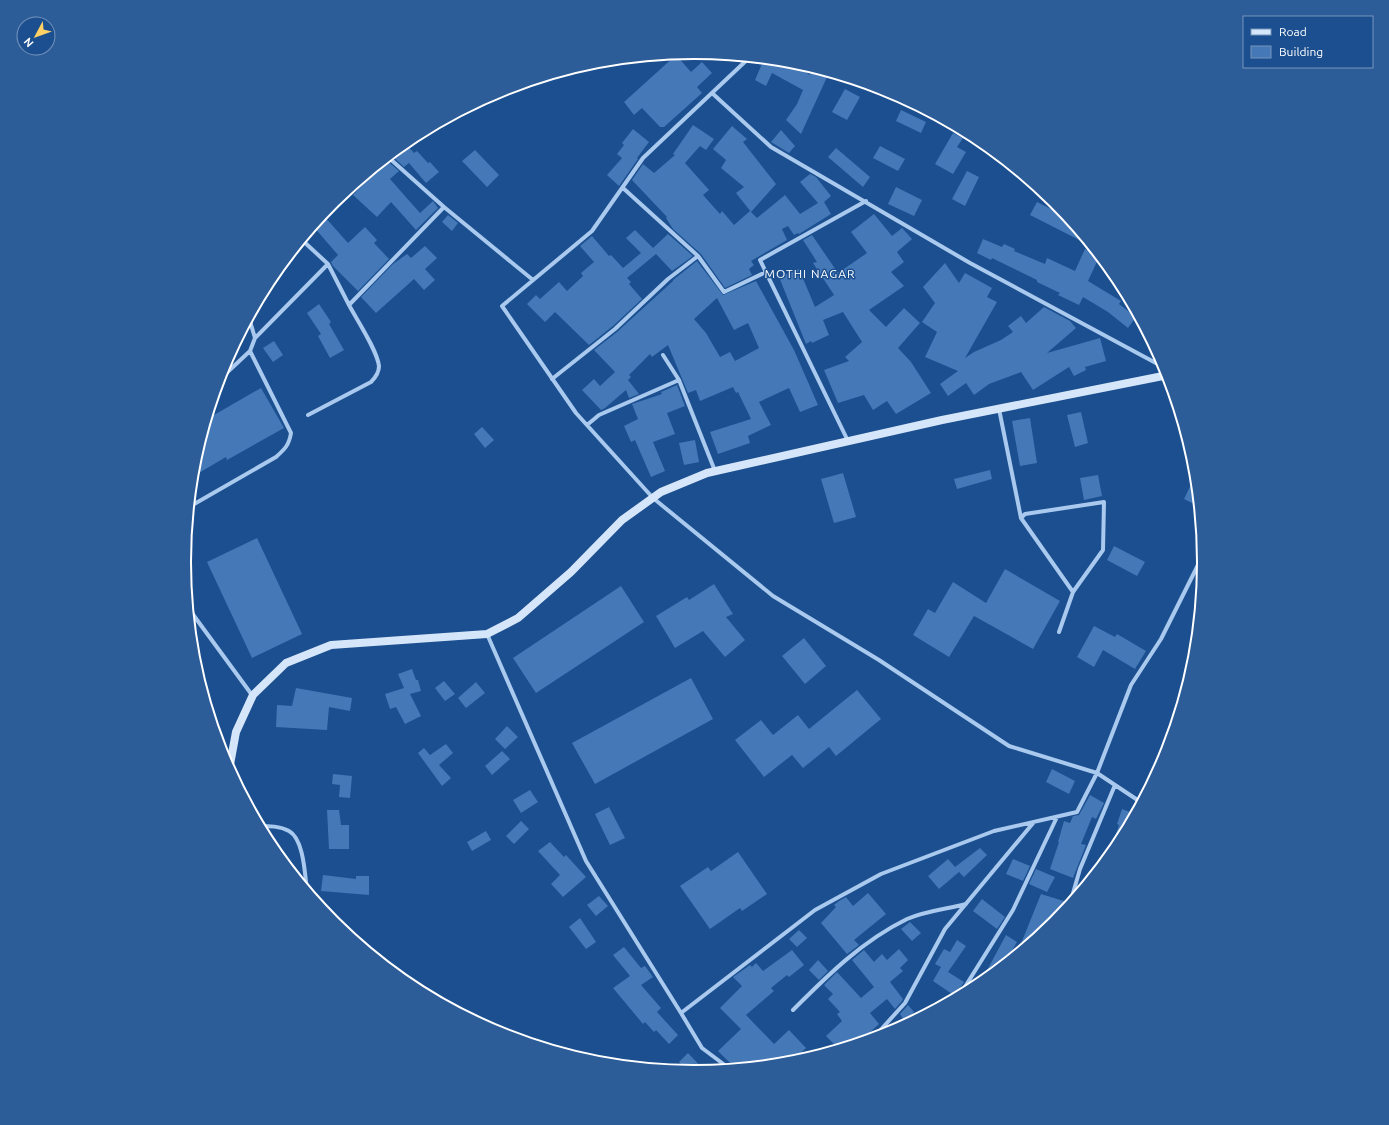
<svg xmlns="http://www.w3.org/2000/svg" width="1389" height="1125" font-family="Ubuntu,sans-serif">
<rect width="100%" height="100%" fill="#1b4f8f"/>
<path fill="#4478b7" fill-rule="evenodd" d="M 676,55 L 691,72 L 702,62 L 712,73 L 697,87 L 702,93 L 664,127 L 660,127 L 642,108 L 634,115 L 624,102 Z
M 764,59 L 772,60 L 792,68 L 794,65 L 810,75 L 812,70 L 827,77 L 801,134 L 786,120 L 797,104 L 803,90 L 772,73 L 766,86 L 755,80 Z
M 845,89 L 860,97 L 847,120 L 832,112 Z
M 901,110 L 926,122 L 921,133 L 896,121 Z
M 693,125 L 714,139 L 706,150 L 700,146 L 685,163 L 709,190 L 703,195 L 720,214 L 722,211 L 734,225 L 750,211 L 757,218 L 785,195 L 800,214 L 818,203 L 800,182 L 810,174 L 816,177 L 831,196 L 824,202 L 831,214 L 799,234 L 798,233 L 794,235 L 788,226 L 782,229 L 787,240 L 751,261 L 754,265 L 749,269 L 752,275 L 725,288 L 701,254 L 673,229 L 666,218 L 667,217 L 632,180 L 643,164 L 654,173 L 675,155 L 673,154 Z
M 732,126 L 747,139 L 743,142 L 776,184 L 751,212 L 736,193 L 744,187 L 721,168 L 726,160 L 713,149 Z
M 633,129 L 649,142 L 637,158 L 638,159 L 619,186 L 607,175 L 622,158 L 617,154 L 624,145 L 622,143 Z
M 781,130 L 795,146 L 789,153 L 771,142 Z
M 953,133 L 963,138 L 957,147 L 966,152 L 953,174 L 935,164 Z
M 405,143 L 414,153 L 417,151 L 428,163 L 430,162 L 439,172 L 426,183 L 409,163 L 404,167 L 391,155 Z
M 880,146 L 905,159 L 898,171 L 873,158 Z
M 836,148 L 870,177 L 863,187 L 828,157 Z
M 475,150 L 499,175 L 487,187 L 462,161 Z
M 385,159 L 399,171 L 390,179 L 420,213 L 433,201 L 438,208 L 416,230 L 391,202 L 377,217 L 353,195 L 368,179 L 365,175 Z
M 967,171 L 979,177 L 965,206 L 952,199 Z
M 896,187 L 922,200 L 914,216 L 888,204 Z
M 1037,202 L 1069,218 L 1093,247 L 1030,215 Z
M 874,214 L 892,236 L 902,228 L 912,239 L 897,252 L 904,262 L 891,272 L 904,286 L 869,310 L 886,327 L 904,308 L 920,323 L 898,348 L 911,362 L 931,393 L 896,414 L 887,401 L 873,410 L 864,395 L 838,403 L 824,370 L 849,361 L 845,357 L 862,342 L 843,312 L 823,320 L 829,335 L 812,343 L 811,341 L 806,344 L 779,277 L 799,269 L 815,307 L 834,295 L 813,263 L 817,262 L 803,240 L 812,235 L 838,273 L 867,253 L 851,232 Z
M 448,215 L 458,223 L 452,231 L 442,222 Z
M 324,216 L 348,243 L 365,227 L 377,240 L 374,243 L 389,259 L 358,291 L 333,266 L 331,262 L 338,255 L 313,226 Z
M 635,230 L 653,248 L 668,234 L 693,256 L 672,271 L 656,254 L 627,278 L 631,282 L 629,284 L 642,299 L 613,326 L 589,345 L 555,312 L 545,322 L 527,304 L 536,295 L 540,299 L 559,282 L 567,291 L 583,276 L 581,273 L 594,262 L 580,246 L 592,236 L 609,256 L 611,255 L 623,268 L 641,253 L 626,238 Z
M 983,239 L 1002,247 L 1004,244 L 1015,249 L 1014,251 L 1045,264 L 1047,258 L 1075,271 L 1085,249 L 1100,255 L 1088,281 L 1121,301 L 1119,304 L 1136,317 L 1128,328 L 1108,312 L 1083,297 L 1079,305 L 1058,295 L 1060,293 L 1037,282 L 1037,280 L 992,258 L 991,260 L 977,253 Z
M 425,246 L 437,258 L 425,269 L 435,280 L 424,290 L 414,279 L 376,313 L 361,297 L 393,264 L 407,254 L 411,258 Z
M 697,261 L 723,295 L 756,281 L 794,350 L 818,405 L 800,412 L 789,388 L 759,402 L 771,425 L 748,436 L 750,443 L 718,454 L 710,432 L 751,419 L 738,392 L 736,393 L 733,387 L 700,401 L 696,390 L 688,393 L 668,345 L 652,357 L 650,354 L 629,375 L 631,377 L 628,380 L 639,394 L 629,398 L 626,390 L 605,408 L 601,410 L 582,390 L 594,379 L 600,386 L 615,372 L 594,350 L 617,332 L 673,281 L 673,280 ZM 717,298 L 734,330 L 748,323 L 759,348 L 735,361 L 730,352 L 720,357 L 706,333 L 694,319 Z
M 945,263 L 959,283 L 965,273 L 992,288 L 987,297 L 997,302 L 965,358 L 974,352 L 1001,340 L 1013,332 L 1008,326 L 1021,316 L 1026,323 L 1044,307 L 1070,321 L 1076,328 L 1047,353 L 1100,338 L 1106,361 L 1085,367 L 1086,370 L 1074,376 L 1069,367 L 1033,390 L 1021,372 L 989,384 L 974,395 L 966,383 L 948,396 L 940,384 L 958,371 L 925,357 L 937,332 L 922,322 L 935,303 L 923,287 Z
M 319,304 L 331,322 L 329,324 L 344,350 L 330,358 L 318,336 L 321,334 L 307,313 Z
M 274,341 L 283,355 L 273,362 L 263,348 Z
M 677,385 L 685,406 L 667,413 L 675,434 L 653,442 L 665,471 L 651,477 L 635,440 L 631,442 L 624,426 L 638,419 L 632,404 L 662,394 L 661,392 Z
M 261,388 L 284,428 L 227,460 L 226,457 L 192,477 L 194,463 L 207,419 Z
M 1081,412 L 1088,443 L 1075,447 L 1067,415 Z
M 1030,418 L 1037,463 L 1020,466 L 1012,421 Z
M 482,427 L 494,440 L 485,448 L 474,434 Z
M 695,440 L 699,462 L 684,465 L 679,443 Z
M 990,470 L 992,479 L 957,489 L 954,479 Z
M 843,473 L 856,517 L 834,523 L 821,479 Z
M 1196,474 L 1198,494 L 1200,507 L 1184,499 Z
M 1098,475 L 1102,496 L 1084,500 L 1080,478 Z
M 257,538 L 302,634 L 252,658 L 207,562 Z
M 1114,546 L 1145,562 L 1137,576 L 1107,560 Z
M 1005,569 L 1060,601 L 1033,649 L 974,616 L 949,657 L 913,635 L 928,609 L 935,613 L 953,582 L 986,603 Z
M 714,584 L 733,614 L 726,617 L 745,640 L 725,657 L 703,631 L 675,648 L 656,616 L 687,597 L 689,600 Z
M 621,586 L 644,622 L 536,693 L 513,658 Z
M 1094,626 L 1115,637 L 1117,634 L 1146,651 L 1135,669 L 1103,650 L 1094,667 L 1077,657 Z
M 804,638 L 826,666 L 805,684 L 782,656 Z
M 412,669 L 416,680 L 418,680 L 421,691 L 410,694 L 421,716 L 405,724 L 396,707 L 390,709 L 385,694 L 404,688 L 398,674 Z
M 691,678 L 713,719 L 595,784 L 572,743 Z
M 444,681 L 455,694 L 445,701 L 435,688 Z
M 476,682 L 485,693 L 466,708 L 458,698 Z
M 296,688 L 352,698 L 350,711 L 329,707 L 327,730 L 276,727 L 277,705 L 292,706 Z
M 857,690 L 881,719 L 836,756 L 829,747 L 803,768 L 792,755 L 764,777 L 735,740 L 761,720 L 773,735 L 798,715 L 809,729 Z
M 507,726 L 518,737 L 505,749 L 495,739 Z
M 446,744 L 453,753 L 439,765 L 451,778 L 442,786 L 418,753 L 424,748 L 430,755 Z
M 502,751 L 510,759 L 492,775 L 485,766 Z
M 1052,769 L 1075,781 L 1069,794 L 1046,782 Z
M 333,774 L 352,776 L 350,798 L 339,797 L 340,785 L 332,784 Z
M 530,790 L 538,802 L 521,813 L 513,800 Z
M 1090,795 L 1104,803 L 1096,819 L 1092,817 L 1081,844 L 1086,845 L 1073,878 L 1050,869 L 1059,842 L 1058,842 L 1064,821 L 1070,823 L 1073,816 L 1079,815 Z
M 609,807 L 625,838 L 610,845 L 595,814 Z
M 1122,809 L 1135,814 L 1117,848 L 1112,846 L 1119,825 L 1117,824 Z
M 327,810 L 339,810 L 341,825 L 349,825 L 349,849 L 329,849 Z
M 521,821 L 529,829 L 514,844 L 506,836 Z
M 486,831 L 491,840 L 472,851 L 467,842 Z
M 550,842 L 564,857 L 566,855 L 586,877 L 563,897 L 551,884 L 560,875 L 538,851 Z
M 980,848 L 987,855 L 964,877 L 959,872 L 939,889 L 928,876 L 948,859 L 955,867 Z
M 738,852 L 767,894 L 742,911 L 740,908 L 710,929 L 680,886 L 708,867 L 711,871 Z
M 1013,859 L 1030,866 L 1023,881 L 1006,874 Z
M 1036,869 L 1055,877 L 1047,892 L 1029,884 Z
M 323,875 L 356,879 L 356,876 L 369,876 L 369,895 L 321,891 Z
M 868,893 L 886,914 L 854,940 L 859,945 L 847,954 L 821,923 L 836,907 L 834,905 L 839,901 L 846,897 L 853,906 Z
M 1041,894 L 1067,902 L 1067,910 L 1055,924 L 1016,956 Z
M 599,896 L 608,906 L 596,916 L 587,905 Z
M 982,899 L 1005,917 L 997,929 L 973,911 Z
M 580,918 L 596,942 L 586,949 L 569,927 Z
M 910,922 L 921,933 L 912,941 L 901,929 Z
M 799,930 L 807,938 L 797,947 L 789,939 Z
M 1006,935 L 1017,942 L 1003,966 L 978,987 Z
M 957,940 L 966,946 L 948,972 L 964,982 L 955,996 L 933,981 L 941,967 L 935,964 L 944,949 L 950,952 Z
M 624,947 L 641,968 L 645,966 L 653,977 L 641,985 L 661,1008 L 657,1012 L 678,1035 L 669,1044 L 656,1030 L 654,1032 L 645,1022 L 643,1024 L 613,988 L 630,976 L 613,955 Z
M 899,949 L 908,960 L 900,968 L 903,971 L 890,982 L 903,999 L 902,1001 L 895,1009 L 887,999 L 870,1013 L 879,1024 L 857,1044 L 847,1047 L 842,1042 L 837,1047 L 826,1036 L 842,1021 L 837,1014 L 840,1012 L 828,999 L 833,994 L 824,985 L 837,972 L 861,998 L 874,987 L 852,960 L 864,950 L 874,962 L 882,954 L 887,960 Z
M 792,950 L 804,965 L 789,977 L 787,975 L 771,988 L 774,991 L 746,1015 L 774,1044 L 789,1030 L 806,1048 L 789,1064 L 736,1069 L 718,1051 L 741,1029 L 720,1008 L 742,986 L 733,977 L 750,965 L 752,967 L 756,963 L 763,971 Z
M 818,960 L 828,971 L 819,980 L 809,970 Z
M 908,1005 L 914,1012 L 905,1022 L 900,1014 Z
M 688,1053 L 706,1072 L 689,1072 L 679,1062 Z"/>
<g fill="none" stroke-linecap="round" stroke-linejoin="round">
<path stroke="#a9c9ee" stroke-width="4" d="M 750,57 L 643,158 L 592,231 L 502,306 L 576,413 L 653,498 L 773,596 L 879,660 L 1009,746 L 1097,773 L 1131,685 L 1161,639 L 1204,553
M 864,83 L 958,127
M 712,93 L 771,147 L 970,263 L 1167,369
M 444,207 L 533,280
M 302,240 L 328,264 L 349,305 L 444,207 L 388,157
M 698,256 L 724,292 L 766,272
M 255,338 L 328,264
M 663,355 L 679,380
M 552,379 L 615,329 L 668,279 L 698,256 L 623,188
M 219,380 L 250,351 L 255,338 L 249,318
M 999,409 L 1021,518 L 1073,592 L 1059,632
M 308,415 L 371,382 C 375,378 379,372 379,366 C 377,350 357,320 349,305
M 587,425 L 599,415 L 679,380 L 715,471
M 848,441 L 760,260 L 866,201
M 189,507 L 276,457 C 285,449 289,445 291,433 L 250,351
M 1021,518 L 1025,514 L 1104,502 L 1103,550 L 1073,592
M 189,609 L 252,695
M 487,634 L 586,861 L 681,1013 L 815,910 L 881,874 L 994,831 L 1077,812 L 1097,773 L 1142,803
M 259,826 C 269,826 280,826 289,831 C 304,839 305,876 307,891
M 1069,907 L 1080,869 L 1115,785
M 958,998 L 1013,910 L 1057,817
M 793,1010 C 828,975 862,941 907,919 C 925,911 947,909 966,904
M 681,1013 L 702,1048 L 730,1069
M 867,1041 L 876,1035 L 905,1003 L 945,929 L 1034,822"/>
<path stroke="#d6e6fa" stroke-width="8" d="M 229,770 L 236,732 L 253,695 L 286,663 L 331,645 L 487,634 L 518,618 L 571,572 L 622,520 L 661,492 L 707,473 L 942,420 L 1168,375"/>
</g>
<g text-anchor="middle" stroke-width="3" stroke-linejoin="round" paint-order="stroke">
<g font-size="12" letter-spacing="1" fill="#fff" stroke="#1b4f8f">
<text x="810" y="278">MOTHI NAGAR</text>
</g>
</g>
<path d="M0 0H1389V1125H0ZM191 562a503 503 0 1 1 1006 0a503 503 0 1 1-1006 0Z" fill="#2d5d98" fill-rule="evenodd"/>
<path fill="none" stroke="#fff" stroke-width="2" d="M191 562a503 503 0 1 1 1006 0a503 503 0 1 1-1006 0Z"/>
<rect x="1243" y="16" width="130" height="52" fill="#1b4f8f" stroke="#7695bc"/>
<rect x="1251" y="29" width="20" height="6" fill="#d6e6fa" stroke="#7695bc"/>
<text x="1279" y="36" font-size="12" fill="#ffffff">Road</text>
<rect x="1251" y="46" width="20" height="12" fill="#4478b7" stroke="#7695bc"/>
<text x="1279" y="56" font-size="12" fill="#ffffff">Building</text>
<g transform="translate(36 36) rotate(229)"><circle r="19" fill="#1b4f8f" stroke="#7695bc"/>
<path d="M0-3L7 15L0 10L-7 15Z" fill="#ffd166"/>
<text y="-6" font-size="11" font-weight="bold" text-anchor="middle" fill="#ffffff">N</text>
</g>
</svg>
